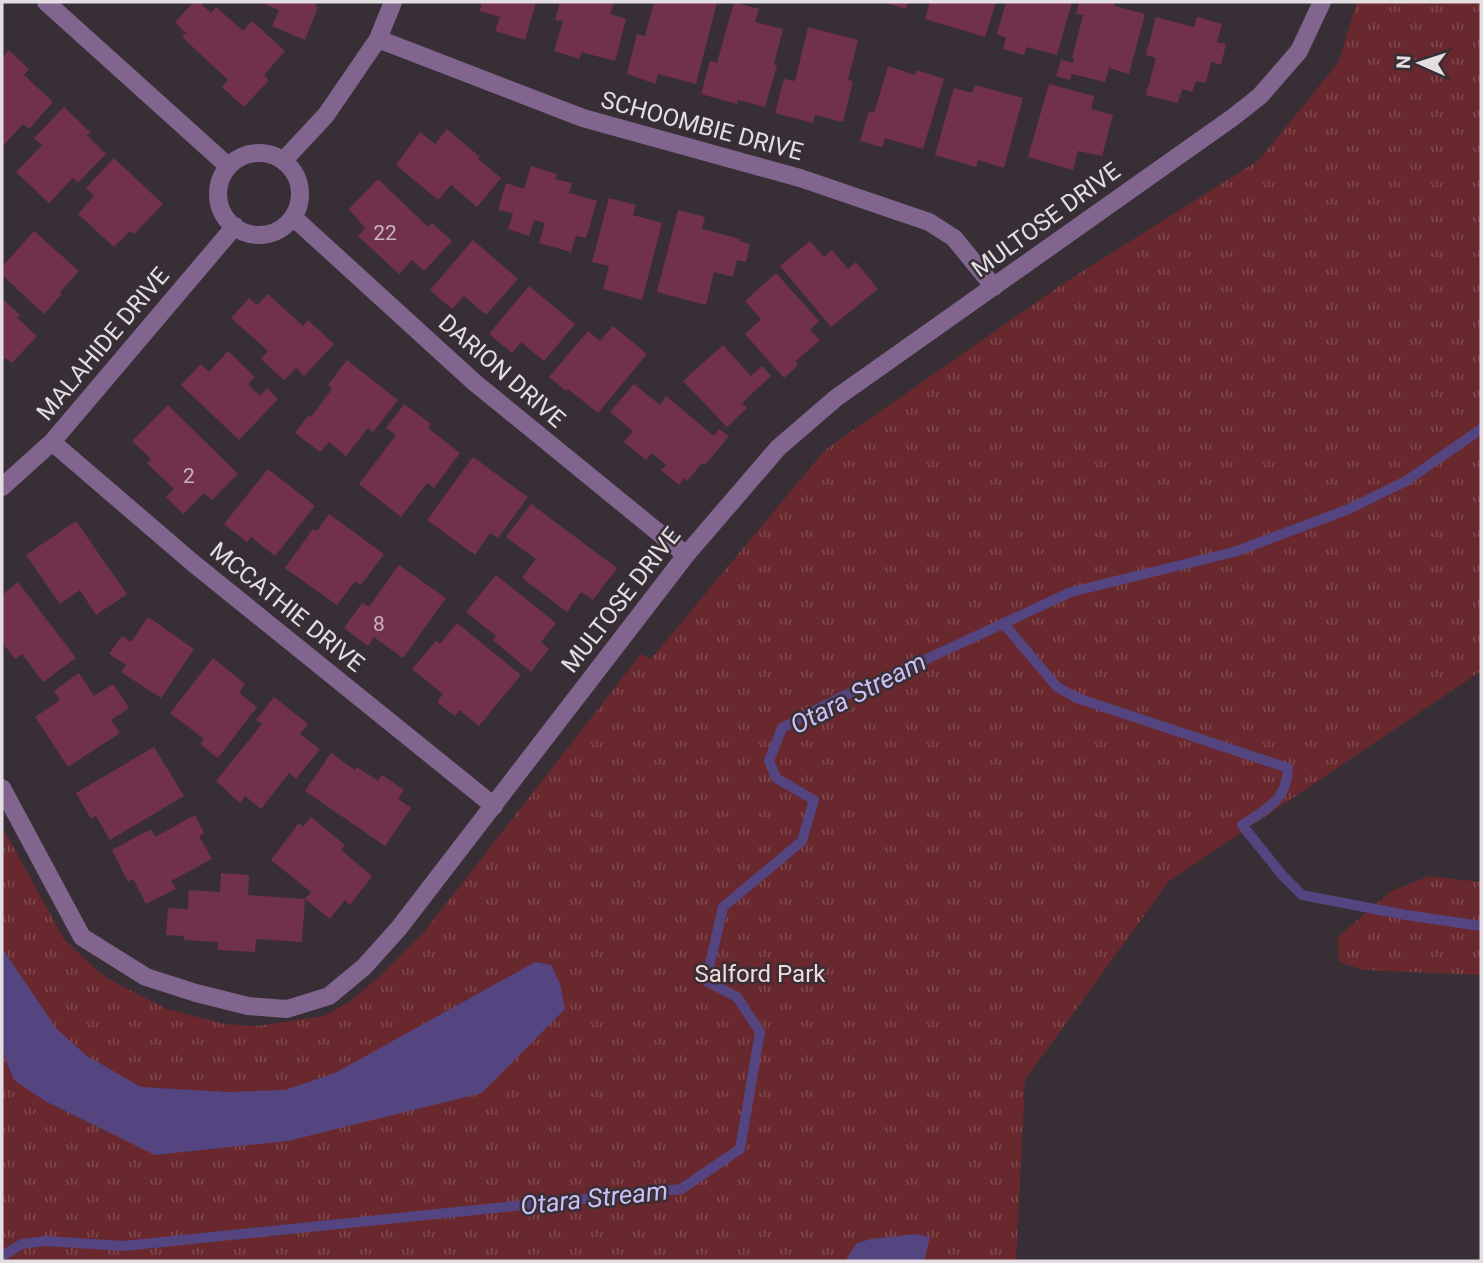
<svg xmlns="http://www.w3.org/2000/svg" width="1483" height="1263" font-family="Roboto,sans-serif">
<defs>
<pattern id="grass-tufts" width="24" height="20" patternUnits="userSpaceOnUse" patternTransform="scale(1.75)"><rect width="24" height="20" fill="#68282d"/><path d="M3 7l-1-3M5 7V3M7 7l1-3M15 17l-1-3M17 17v-4M19 17l1-3" fill="none" stroke="#7d474b"/></pattern>
</defs>
<rect width="100%" height="100%" fill="#372f35"/>
<path fill="url(#grass-tufts)" d="M 1357,2 L 1481,2 L 1481,671 L 1168,882 L 1025,1080 L 1016,1261 L 2,1261 L 2,826 L 63,938 L 101,974 L 118,984 L 167,1009 L 225,1024 L 257,1026 L 324,1016 L 349,1002 L 381,975 L 424,932 L 641,654 L 651,659 L 825,450 L 1061,285 L 1259,160 L 1338,63 Z
M 1429,876 L 1481,882 L 1481,975 L 1364,970 L 1339,962 L 1338,937 L 1390,892 Z"/>
<path fill="#544581" d="M 2,948 L 56,1028 L 87,1056 L 141,1087 L 227,1092 L 285,1090 L 335,1073 L 535,962 L 551,965 L 560,984 L 565,1009 L 482,1093 L 288,1141 L 155,1155 L 45,1101 L 14,1080 L 2,1050 Z
M 916,1234 L 930,1237 L 924,1261 L 845,1261 L 857,1243 L 871,1239 Z"/>
<g fill="none" stroke-linecap="round" stroke-linejoin="round">
<path stroke="#544581" stroke-width="10" d="M 1003,623 L 1057,687 L 1077,698 L 1288,768 C 1287,800 1267,809 1242,825 L 1283,876 L 1302,895 L 1406,915 L 1481,926
M 2,1256 L 22,1244 L 45,1241 L 124,1246 L 681,1189 L 740,1149 L 760,1032 L 737,997 L 706,981 L 723,907 L 802,841 L 814,800 L 776,778 L 769,761 L 782,728 L 843,696 L 886,678 L 1071,592 L 1234,552 L 1349,509 L 1406,481 L 1481,429"/>
</g>
<path fill="#72314b" d="M 194,2 L 199,2 L 211,13 L 216,7 L 243,31 L 252,21 L 285,51 L 264,75 L 269,80 L 244,107 L 222,87 L 228,80 L 182,37 L 186,33 L 175,22 Z
M 260,2 L 317,2 L 315,6 L 318,7 L 305,40 L 272,26 L 279,10 Z
M 482,2 L 536,2 L 525,40 L 495,31 L 500,17 L 480,11 Z
M 560,2 L 614,2 L 610,14 L 626,19 L 615,61 L 581,52 L 580,59 L 554,51 L 563,21 L 555,20 Z
M 654,2 L 717,2 L 696,84 L 658,74 L 656,84 L 627,74 L 637,34 L 645,36 Z
M 734,2 L 759,9 L 755,22 L 783,29 L 774,64 L 777,65 L 765,107 L 738,100 L 737,104 L 701,94 L 710,61 L 717,63 Z
M 883,2 L 908,2 L 906,9 Z
M 930,2 L 996,2 L 985,37 L 925,19 Z
M 1006,2 L 1072,2 L 1057,55 L 1027,47 L 1024,55 L 1003,49 L 1006,38 L 997,34 Z
M 1079,2 L 1115,2 L 1114,6 L 1145,14 L 1129,74 L 1109,68 L 1105,82 L 1072,74 L 1070,80 L 1056,76 L 1061,60 L 1074,63 L 1074,59 L 1072,58 L 1083,15 L 1076,14 Z
M 1156,17 L 1194,27 L 1197,17 L 1222,24 L 1217,42 L 1226,44 L 1221,65 L 1211,62 L 1206,83 L 1196,81 L 1192,92 L 1182,89 L 1178,103 L 1146,95 L 1156,58 L 1146,55 Z
M 808,27 L 858,40 L 848,80 L 853,81 L 843,122 L 815,115 L 813,123 L 775,113 L 784,79 L 795,81 Z
M 9,50 L 29,69 L 24,75 L 53,102 L 29,129 L 23,124 L 2,147 L 2,58 Z
M 888,66 L 915,75 L 917,70 L 944,79 L 923,149 L 885,138 L 882,147 L 860,141 L 869,111 L 874,113 Z
M 1049,84 L 1094,96 L 1091,109 L 1113,115 L 1102,156 L 1078,151 L 1073,170 L 1028,157 Z
M 975,85 L 1023,98 L 1004,168 L 978,160 L 976,167 L 935,155 L 954,88 L 972,93 Z
M 64,107 L 91,133 L 87,135 L 106,154 L 78,183 L 73,178 L 49,203 L 16,172 L 42,145 L 34,138 Z
M 447,129 L 480,157 L 478,159 L 501,178 L 477,207 L 451,185 L 438,200 L 396,165 L 420,132 L 435,144 Z
M 114,158 L 163,204 L 134,234 L 130,231 L 114,247 L 78,214 L 94,196 L 86,188 Z
M 531,166 L 557,174 L 555,179 L 572,183 L 569,193 L 597,201 L 586,238 L 576,236 L 571,252 L 539,243 L 545,223 L 534,220 L 529,236 L 508,229 L 513,213 L 498,210 L 506,183 L 524,189 Z
M 378,179 L 428,227 L 432,223 L 452,241 L 424,271 L 412,260 L 399,274 L 358,236 L 365,228 L 349,209 Z
M 609,198 L 636,205 L 633,215 L 662,223 L 642,300 L 603,289 L 609,266 L 592,262 Z
M 678,210 L 705,217 L 702,229 L 740,239 L 739,241 L 750,244 L 746,262 L 737,260 L 733,277 L 714,272 L 706,305 L 657,292 Z
M 34,231 L 79,271 L 60,292 L 62,294 L 44,314 L 2,275 L 2,267 Z
M 473,240 L 518,279 L 486,315 L 464,296 L 452,309 L 430,290 Z
M 810,241 L 824,257 L 832,250 L 848,269 L 856,262 L 878,289 L 831,327 L 780,266 Z
M 776,273 L 819,321 L 810,330 L 820,340 L 796,361 L 798,365 L 784,378 L 745,334 L 761,319 L 745,301 Z
M 529,286 L 575,324 L 544,361 L 521,342 L 512,353 L 489,334 Z
M 268,294 L 303,326 L 308,320 L 334,344 L 304,376 L 296,368 L 284,380 L 261,359 L 268,351 L 231,318 L 249,298 L 257,305 Z
M 2,298 L 20,315 L 17,318 L 37,336 L 12,363 L 5,358 L 2,362 Z
M 613,326 L 647,354 L 598,413 L 568,389 L 566,391 L 549,377 L 588,331 L 600,341 Z
M 723,345 L 751,376 L 762,366 L 771,376 L 742,403 L 747,408 L 727,427 L 683,381 Z
M 228,351 L 255,377 L 248,384 L 260,396 L 267,388 L 278,399 L 239,440 L 181,385 L 201,364 L 209,372 Z
M 347,360 L 398,400 L 373,432 L 368,428 L 346,456 L 329,442 L 320,452 L 295,433 L 309,415 L 311,417 L 332,389 L 328,385 Z
M 634,384 L 660,405 L 666,396 L 714,436 L 719,429 L 729,436 L 705,465 L 702,463 L 687,481 L 684,478 L 679,485 L 661,470 L 666,465 L 652,453 L 646,460 L 624,442 L 633,431 L 610,412 Z
M 404,404 L 431,424 L 428,428 L 460,453 L 434,488 L 427,483 L 401,517 L 359,484 L 396,435 L 386,428 Z
M 168,405 L 238,474 L 212,500 L 204,493 L 183,514 L 166,497 L 174,489 L 147,463 L 151,459 L 132,441 Z
M 473,457 L 528,497 L 498,538 L 490,533 L 475,555 L 427,520 Z
M 268,469 L 315,506 L 275,556 L 251,537 L 247,542 L 224,524 Z
M 531,504 L 617,568 L 593,600 L 581,592 L 567,612 L 522,578 L 536,559 L 506,537 Z
M 329,514 L 384,554 L 361,585 L 355,581 L 337,605 L 285,568 L 313,529 L 317,531 Z
M 76,521 L 127,594 L 96,615 L 80,590 L 60,604 L 26,555 Z
M 399,565 L 446,598 L 403,658 L 374,637 L 368,646 L 344,628 L 362,603 L 369,607 Z
M 496,575 L 556,623 L 541,642 L 549,649 L 531,672 L 493,640 L 496,636 L 466,612 Z
M 18,582 L 76,658 L 43,682 L 22,654 L 15,659 L 2,642 L 2,595 Z
M 148,617 L 194,649 L 161,698 L 121,672 L 126,665 L 109,654 L 122,636 L 131,642 Z
M 457,623 L 521,675 L 479,726 L 459,710 L 455,716 L 437,702 L 443,694 L 412,669 L 436,641 L 440,644 Z
M 213,658 L 245,684 L 239,693 L 257,707 L 218,758 L 200,744 L 204,739 L 170,713 Z
M 79,673 L 94,696 L 113,684 L 129,708 L 111,720 L 120,733 L 68,767 L 35,717 L 60,700 L 54,691 Z
M 274,697 L 308,724 L 300,734 L 320,749 L 296,779 L 289,773 L 261,809 L 245,796 L 240,803 L 216,781 L 262,724 L 256,720 Z
M 154,747 L 184,796 L 110,840 L 96,816 L 91,819 L 76,793 Z
M 331,753 L 355,770 L 357,767 L 378,781 L 382,775 L 404,790 L 398,799 L 411,808 L 385,846 L 305,791 Z
M 195,815 L 204,833 L 199,836 L 212,859 L 171,881 L 176,889 L 146,904 L 133,879 L 128,882 L 112,850 L 151,829 L 155,837 Z
M 311,817 L 345,845 L 341,850 L 372,876 L 350,905 L 345,900 L 330,919 L 305,899 L 311,892 L 271,860 L 299,823 L 303,827 Z
M 221,873 L 249,875 L 248,895 L 305,899 L 302,942 L 256,939 L 255,952 L 218,950 L 218,942 L 184,940 L 184,936 L 166,935 L 168,908 L 188,909 L 189,890 L 220,892 Z"/>
<g fill="none" stroke-linecap="round" stroke-linejoin="round">
<path stroke="#81658e" stroke-width="18" d="M 46,2 L 228,166
M 378,39 L 583,118 L 800,178 L 929,222 L 954,238 L 994,287
M218 194a41 41 0 1 1 82 0a41 41 0 1 1-82 0Z
M 284,160 L 326,115 L 378,39 L 393,2
M 293,217 L 474,382 L 686,555
M 52,442 L 193,563 L 494,806
M 2,487 L 52,442 L 235,226
M 2,788 L 82,937 L 146,977 L 196,993 L 248,1006 L 287,1009 L 329,996 L 364,967 L 399,928 L 686,555 L 778,448 L 836,398 L 1232,118 L 1260,96 L 1299,51 L 1322,2"/>
</g>
<g text-anchor="middle" stroke-width="5" stroke-linejoin="round" paint-order="stroke">
<g font-size="21" fill="#c7b3bc">
<text x="385" y="240">22</text>
<text x="189" y="483">2</text>
<text x="379" y="631">8</text>
</g>
<g font-size="24" fill="#e3dee2" stroke="#372f35">
<text transform="translate(702 126) rotate(15)" y="8">SCHOOMBIE DRIVE</text>
<text transform="translate(1046 220) rotate(-36)" y="8">MULTOSE DRIVE</text>
<text transform="translate(103 344) rotate(-50)" y="8">MALAHIDE DRIVE</text>
<text transform="translate(502 371) rotate(41)" y="8">DARION DRIVE</text>
<text transform="translate(621 600) rotate(-52)" y="8">MULTOSE DRIVE</text>
<text transform="translate(287 607) rotate(39)" y="8">MCCATHIE DRIVE</text>
</g>
<g font-size="24" fill="#f2dbdb" stroke="#372f35">
<text x="760" y="982">Salford Park</text>
</g>
<g font-size="26" font-style="italic" fill="#cac0f7" stroke="#372f35">
<text transform="translate(858 693) rotate(-27)" y="9">Otara Stream</text>
<text transform="translate(594 1198) rotate(-6)" y="9">Otara Stream</text>
</g>
</g>
<rect width="1483" height="1263" fill="none" stroke="#e3dee2" stroke-width="7"/>
<g transform="translate(1420 63) rotate(273)" stroke="#372f35" stroke-width="5" paint-order="stroke">
<path d="M0-5L12 26L0 18L-12 26Z" fill="#e3dee2"/>
<text y="-10" font-size="19" font-weight="bold" text-anchor="middle" fill="#e3dee2">N</text>
</g>
</svg>
